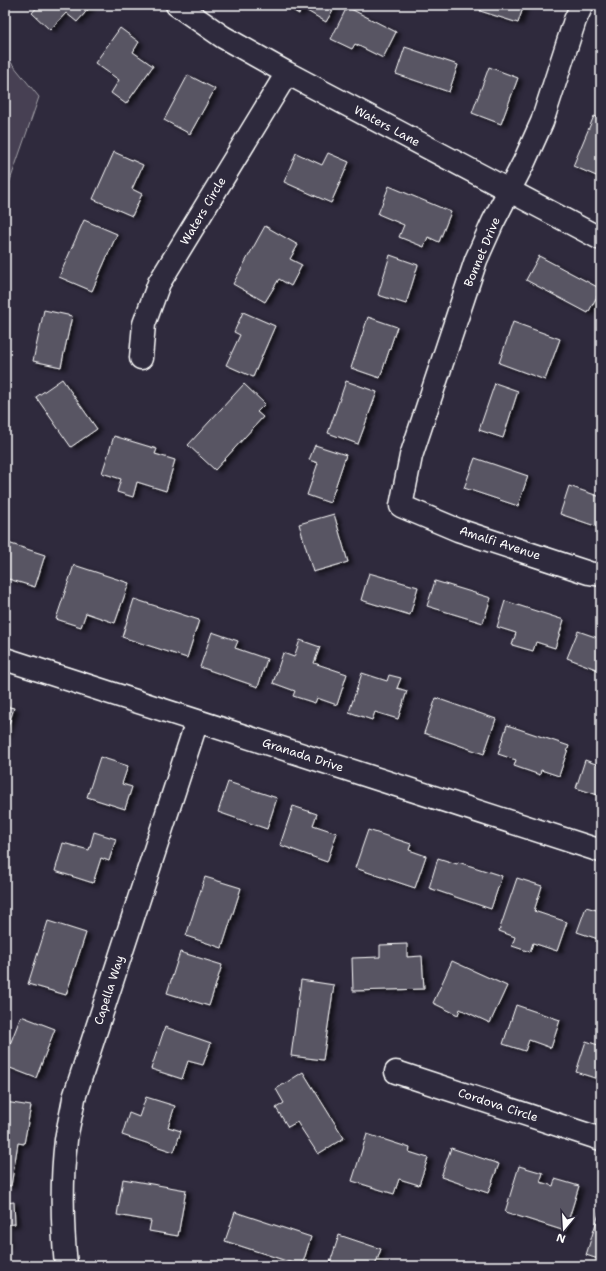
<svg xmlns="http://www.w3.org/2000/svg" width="606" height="1271" font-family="'Shantell Sans',sans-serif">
<defs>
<filter id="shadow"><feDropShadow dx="4.5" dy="2.5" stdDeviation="2" flood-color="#0009"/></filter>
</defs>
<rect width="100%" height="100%" fill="#2f2a3d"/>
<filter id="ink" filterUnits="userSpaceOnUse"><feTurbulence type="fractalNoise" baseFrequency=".025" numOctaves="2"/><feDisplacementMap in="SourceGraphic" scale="8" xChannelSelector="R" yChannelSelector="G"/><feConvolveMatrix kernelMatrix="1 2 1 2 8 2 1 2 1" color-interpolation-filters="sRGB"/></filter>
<g filter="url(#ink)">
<path fill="#464152" stroke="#a2a0a8" d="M 5,55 L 39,97 L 5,195 Z"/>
<path fill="#595564" stroke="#fff" filter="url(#shadow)" d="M 39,5 L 92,5 L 77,22 L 66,13 L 50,30 L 32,13 Z
M 283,5 L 336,5 L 326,22 L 302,8 L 299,14 Z
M 482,5 L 524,5 L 518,23 L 480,11 Z
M 347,7 L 396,32 L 383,58 L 355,44 L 352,49 L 331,39 Z
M 120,28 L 139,42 L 133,52 L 153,66 L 126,104 L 111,93 L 119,80 L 95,63 Z
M 405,47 L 458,65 L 449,92 L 396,74 Z
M 489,67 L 518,78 L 501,124 L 472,113 Z
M 188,75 L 215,89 L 190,134 L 164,120 Z
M 594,116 L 601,119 L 601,178 L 573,166 Z
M 114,152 L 143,165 L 132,189 L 142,194 L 132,216 L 93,199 Z
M 296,153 L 322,165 L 328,153 L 349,162 L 331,203 L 284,182 Z
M 389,186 L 451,212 L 439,242 L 428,237 L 424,247 L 399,237 L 404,225 L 378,214 Z
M 84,220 L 117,234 L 92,291 L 59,277 Z
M 265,226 L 298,245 L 290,259 L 302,265 L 291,286 L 279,279 L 265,302 L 233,284 Z
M 390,255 L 418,265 L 406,304 L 378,295 Z
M 539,256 L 601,289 L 588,313 L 526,280 Z
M 44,310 L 72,316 L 61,367 L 33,361 Z
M 243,312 L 275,326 L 253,377 L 226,365 L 240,335 L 234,332 Z
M 368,317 L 397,327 L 380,378 L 351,368 Z
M 513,322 L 560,339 L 545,380 L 499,363 Z
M 62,379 L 97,429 L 71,447 L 36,397 Z
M 346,381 L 377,392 L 358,444 L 328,433 Z
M 495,383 L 518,391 L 503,438 L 479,430 Z
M 244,384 L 265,404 L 257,412 L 263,417 L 215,470 L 188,445 Z
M 114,436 L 157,449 L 155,454 L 175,460 L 166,491 L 137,482 L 133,497 L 117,492 L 121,479 L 102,473 Z
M 315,445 L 346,455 L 330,503 L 307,495 L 318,463 L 309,460 Z
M 475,458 L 528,476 L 518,506 L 464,488 Z
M 569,486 L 601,497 L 601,528 L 560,514 Z
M 334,514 L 348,562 L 313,572 L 299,524 Z
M 5,542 L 45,555 L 35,587 L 5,578 Z
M 74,565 L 129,583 L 115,623 L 86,613 L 81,627 L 56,619 Z
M 369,573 L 418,587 L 410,615 L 361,600 Z
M 435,581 L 491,598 L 483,623 L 427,606 Z
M 134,599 L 199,620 L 187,658 L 122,637 Z
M 505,601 L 564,620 L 555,648 L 536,642 L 533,651 L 512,645 L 516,633 L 497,627 Z
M 578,631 L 601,639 L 601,671 L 567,658 Z
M 212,632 L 238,641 L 235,648 L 267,659 L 258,687 L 200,667 Z
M 300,640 L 320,647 L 314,663 L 347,674 L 337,705 L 317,698 L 315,703 L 293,696 L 295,691 L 273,683 L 283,653 L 294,657 Z
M 362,673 L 387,681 L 389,675 L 401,678 L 397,688 L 407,691 L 398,719 L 375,712 L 372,720 L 349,712 Z
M 436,698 L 496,719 L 484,754 L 424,733 Z
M 5,706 L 14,708 L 5,736 Z
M 507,725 L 569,746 L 559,776 L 541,770 L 540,775 L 514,766 L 516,760 L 498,754 Z
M 100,757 L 128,766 L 122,784 L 132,787 L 125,809 L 87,797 Z
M 585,760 L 601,766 L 601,796 L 576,788 Z
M 228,782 L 277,798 L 267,829 L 218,812 Z
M 293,806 L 317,814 L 313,825 L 337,833 L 327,862 L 280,845 Z
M 368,830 L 411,844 L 409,850 L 426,856 L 415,888 L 355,868 Z
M 94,832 L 116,839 L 109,861 L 101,858 L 93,883 L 55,871 L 63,843 L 89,850 Z
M 438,858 L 457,864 L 458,862 L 502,876 L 491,909 L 429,888 Z
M 205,877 L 241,888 L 222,948 L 186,936 Z
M 517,878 L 542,886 L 534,911 L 567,922 L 557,951 L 533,943 L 530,952 L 512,946 L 515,937 L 499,931 Z
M 586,907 L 600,911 L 601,907 L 601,940 L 577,932 Z
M 48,921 L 86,933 L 66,995 L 28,984 Z
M 407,944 L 407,957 L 422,956 L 424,989 L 353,991 L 352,958 L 380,957 L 380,945 Z
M 180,952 L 222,965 L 209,1006 L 167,993 Z
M 452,961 L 507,986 L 490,1023 L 460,1009 L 458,1015 L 433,1003 Z
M 301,980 L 334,985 L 323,1060 L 291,1056 Z
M 516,1005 L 560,1020 L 551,1048 L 529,1040 L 525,1051 L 503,1044 Z
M 21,1016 L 55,1029 L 36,1078 L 5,1066 L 5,1057 Z
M 165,1027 L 211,1043 L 203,1065 L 188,1061 L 182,1079 L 151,1069 Z
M 586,1041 L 601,1046 L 601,1080 L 576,1072 Z
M 303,1072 L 344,1138 L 318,1154 L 297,1122 L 288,1127 L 276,1108 L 284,1103 L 276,1089 Z
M 146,1097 L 175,1106 L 168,1127 L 181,1131 L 174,1152 L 122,1135 L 129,1113 L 139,1117 Z
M 5,1102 L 31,1106 L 24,1144 L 18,1143 L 11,1186 L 5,1185 Z
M 367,1134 L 410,1148 L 409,1152 L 428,1158 L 419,1185 L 399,1179 L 394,1194 L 352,1181 Z
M 451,1148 L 499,1164 L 488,1193 L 441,1177 Z
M 519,1166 L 543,1173 L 540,1182 L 553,1186 L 555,1179 L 579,1186 L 565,1231 L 505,1212 Z
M 123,1179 L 186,1190 L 178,1236 L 149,1231 L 151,1221 L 117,1215 Z
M 14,1202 L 15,1224 L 6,1225 L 7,1246 L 5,1246 L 5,1203 Z
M 601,1207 L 601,1260 L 586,1255 Z
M 235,1212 L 311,1237 L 302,1266 L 225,1241 Z
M 339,1235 L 381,1249 L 375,1266 L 329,1266 Z"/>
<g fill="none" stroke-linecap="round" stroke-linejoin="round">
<g stroke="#fff" stroke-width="25">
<path id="street" d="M 177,5 L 223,37 L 287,73 L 601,239
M 582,5 L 575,20 L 542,122 L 524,162 L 493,222 L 476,260 L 411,456 L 401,506 L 458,530 L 589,573 L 601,575
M 141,358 L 144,324 L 159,283 L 287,73
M 5,659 L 601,851
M 396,1072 L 601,1139
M 66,1266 C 62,1224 61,1182 66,1140 C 68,1126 72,1112 74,1098 L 197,721"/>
</g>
<use href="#street" stroke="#2f2a3d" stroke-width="22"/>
</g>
</g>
<g text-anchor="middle" stroke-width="3" stroke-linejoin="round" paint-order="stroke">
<g font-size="12" fill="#fff" stroke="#2f2a3d">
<text transform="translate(387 126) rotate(28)" y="4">Waters Lane</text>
<text transform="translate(203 211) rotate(-59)" y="4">Waters Circle</text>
<text transform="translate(482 252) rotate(-67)" y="4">Bonnet Drive</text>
<text transform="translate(500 543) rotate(18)" y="4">Amalfi Avenue</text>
<text transform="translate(303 755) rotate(18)" y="4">Granada Drive</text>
<text transform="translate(109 990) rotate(-72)" y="4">Capella Way</text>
<text transform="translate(498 1105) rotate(18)" y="4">Cordova Circle</text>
</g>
</g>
<rect width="606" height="1271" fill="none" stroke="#2f2a3d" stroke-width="20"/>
<rect x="10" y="10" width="586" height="1251" fill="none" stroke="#fff" stroke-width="1.5" filter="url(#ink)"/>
<g transform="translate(564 1229) rotate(198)" stroke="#2f2a3d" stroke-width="3" paint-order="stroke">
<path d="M0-3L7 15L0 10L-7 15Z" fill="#ffffff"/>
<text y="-6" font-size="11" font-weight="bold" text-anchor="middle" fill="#ffffff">N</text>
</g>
</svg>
